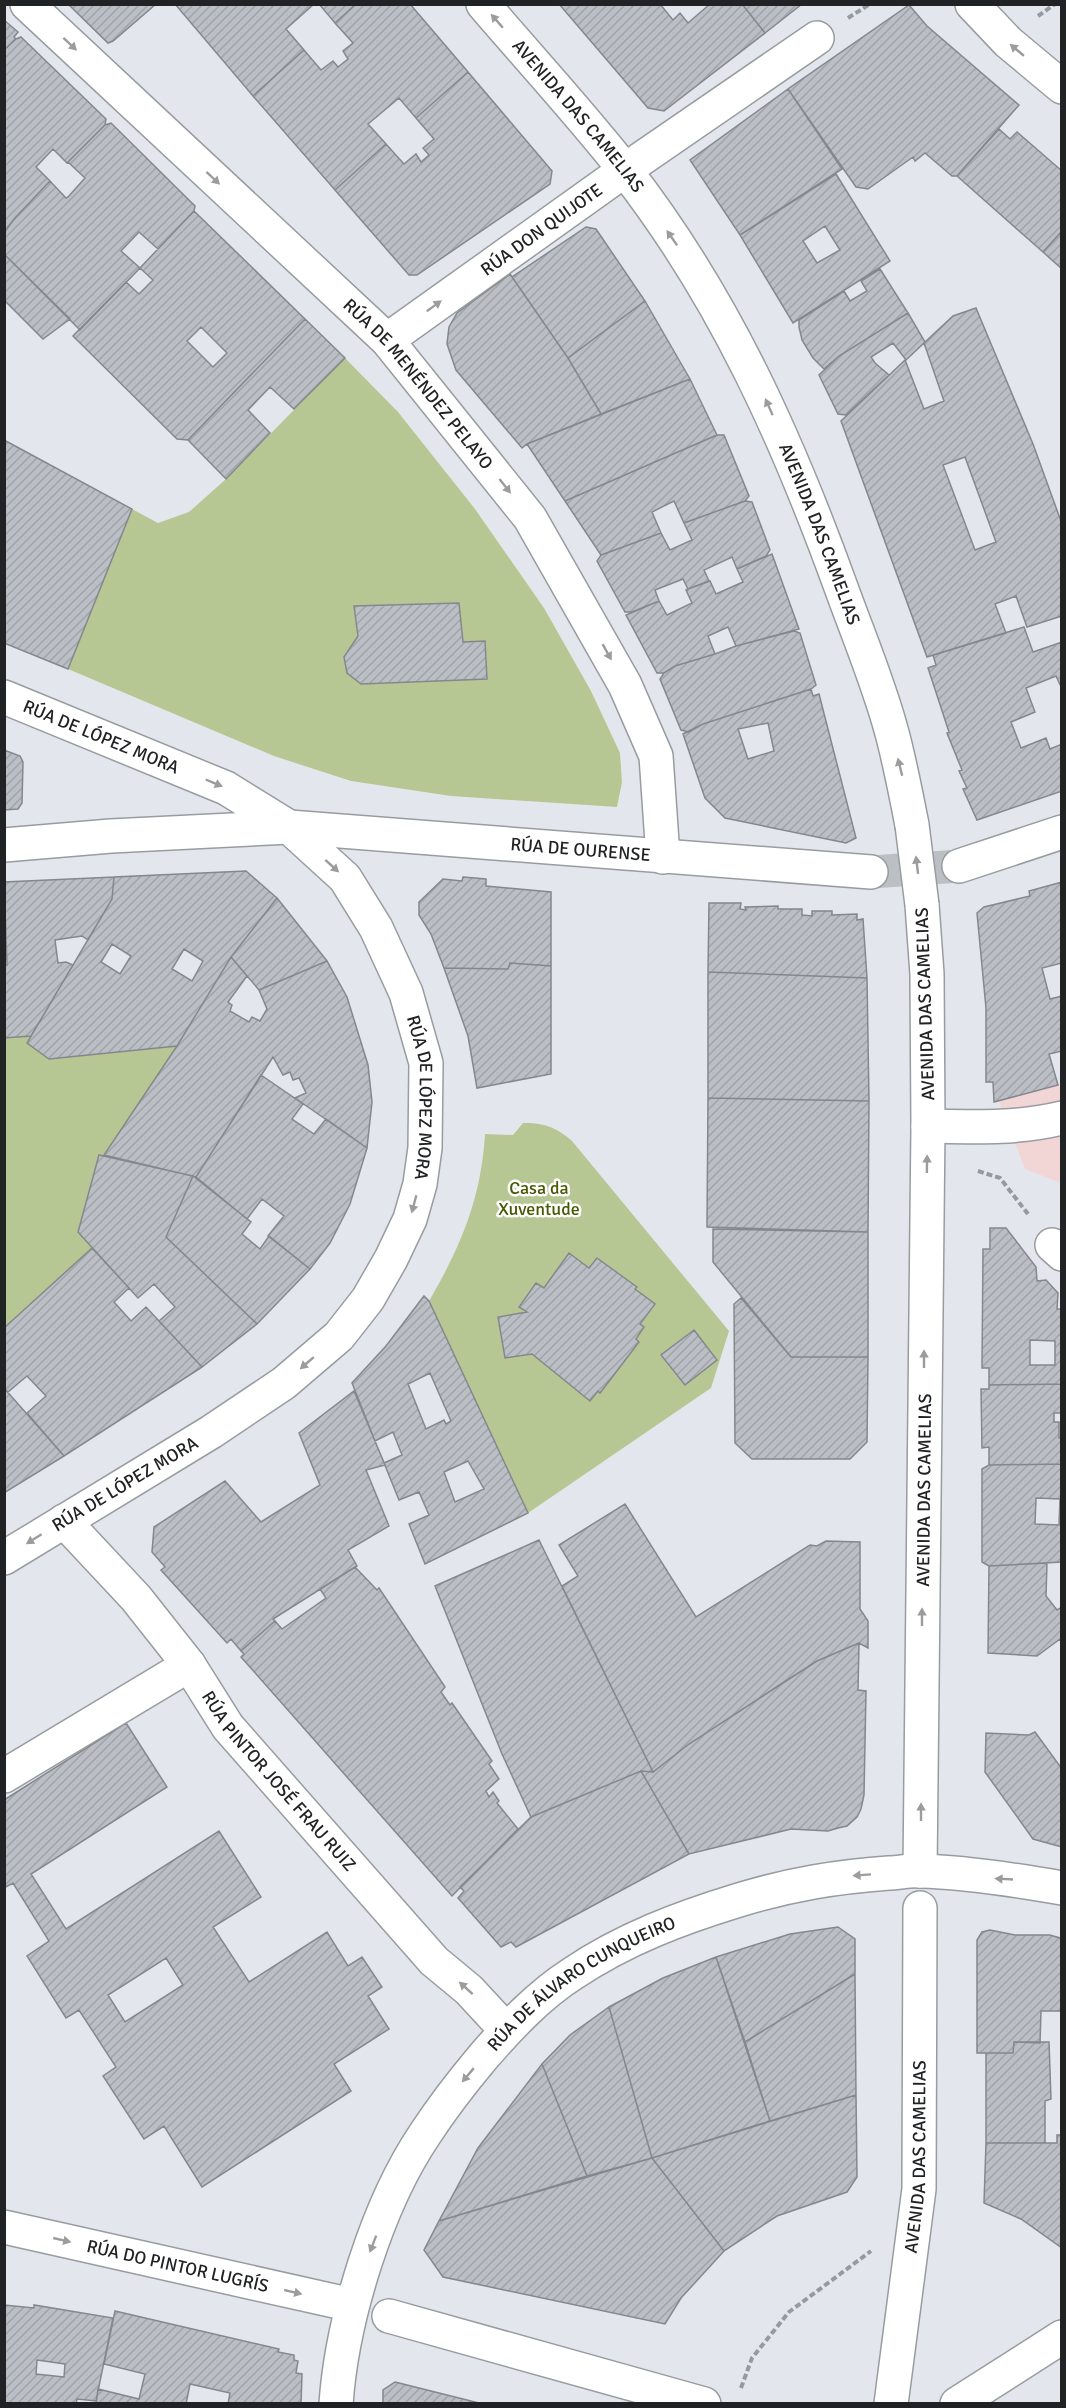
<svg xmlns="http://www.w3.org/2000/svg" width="1066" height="2408" font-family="Signika,sans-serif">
<defs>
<pattern id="building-hatch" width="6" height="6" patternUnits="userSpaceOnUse" patternTransform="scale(1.5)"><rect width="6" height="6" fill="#bbbfc5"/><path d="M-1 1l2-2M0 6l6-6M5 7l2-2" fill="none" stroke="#a0a4a9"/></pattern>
</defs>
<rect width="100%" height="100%" fill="#e3e7ed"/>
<path fill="#f1d6d5" d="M 1061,1084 L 1061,1183 L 1025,1169 L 999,1101 Z"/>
<path fill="#b7c794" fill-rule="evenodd" d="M 345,358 L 398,412 L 475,509 L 544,608 L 591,691 L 620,753 L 622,782 L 617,807 L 451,796 L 351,781 L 274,756 L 68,669 L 132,509 L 158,523 L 189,512 L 226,479 Z
M 31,1036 L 27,1043 L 49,1059 L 177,1046 L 104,1155 L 99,1155 L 78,1232 L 92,1248 L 5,1328 L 5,1038 Z
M 523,1123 C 543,1122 558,1128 572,1141 L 729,1331 L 711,1388 L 528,1513 L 429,1301 C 461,1246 481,1199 485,1134 L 513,1135 ZM 569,1253 L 589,1268 L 598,1258 L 636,1286 L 635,1289 L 655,1304 L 640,1324 L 644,1327 L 636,1339 L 638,1342 L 590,1401 L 532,1354 L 505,1357 L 498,1317 L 527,1312 L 519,1306 L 536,1283 L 544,1288 ZM 693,1330 L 717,1360 L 685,1385 L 661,1355 Z"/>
<path fill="url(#building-hatch)" stroke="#84888d" stroke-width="1.5" fill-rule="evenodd" d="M 68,4 L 156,4 L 113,41 L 108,43 Z
M 175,4 L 314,4 L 286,29 L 304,50 L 253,96 Z
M 319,4 L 356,4 L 335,23 Z
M 356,4 L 410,4 L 468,72 L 416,118 L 399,98 L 368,124 L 386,144 L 335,190 L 253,96 L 304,50 L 321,70 L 333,61 L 338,67 L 348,59 L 343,51 L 353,43 L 335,23 Z
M 559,4 L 660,4 L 673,20 L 680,13 L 688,23 L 710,4 L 742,4 L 765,33 L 664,111 L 648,108 Z
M 742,4 L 802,4 L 765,33 Z
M 909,5 L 927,26 L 1019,105 L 957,176 L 952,176 L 925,153 L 915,161 L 913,157 L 868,189 L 856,187 L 788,89 Z
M 4,20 L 18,32 L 14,37 L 16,39 L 4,50 Z
M 21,37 L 106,119 L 105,125 L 67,163 L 53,149 L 36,167 L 50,181 L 14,219 L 4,233 L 4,50 L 16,39 Z
M 468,72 L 552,171 L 550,184 L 417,275 L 409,275 L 335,190 L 386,144 L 404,164 L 416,154 L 421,162 L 429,155 L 423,148 L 434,139 L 416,118 Z
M 788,89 L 842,169 L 740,235 L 690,160 Z
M 111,123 L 195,206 L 194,211 L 158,249 L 139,232 L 121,251 L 140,268 L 80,330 L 4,254 L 4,233 L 14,219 L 50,181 L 66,198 L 68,197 L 85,178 L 68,162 L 105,125 Z
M 999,129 L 1010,139 L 1017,132 L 1062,171 L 1062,231 L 1043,252 L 957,176 Z
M 836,174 L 890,261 L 793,323 L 740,235 ZM 825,226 L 840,250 L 817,263 L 803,241 Z
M 194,211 L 305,319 L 188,440 L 177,439 L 73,336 L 126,282 L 139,294 L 153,280 L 140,268 ZM 201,327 L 227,353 L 213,367 L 187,341 Z
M 586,227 L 596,229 L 645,301 L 568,358 L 512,277 Z
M 1062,231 L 1062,269 L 1043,252 Z
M 4,254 L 70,319 L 43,339 L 4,300 Z
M 880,269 L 908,313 L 839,356 L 824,369 L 813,358 L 802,340 L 799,327 L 799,320 L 844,291 L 850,301 L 867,291 L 861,281 Z
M 510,274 L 568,358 L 601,414 L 527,444 L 522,448 L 456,370 L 447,344 L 449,327 L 457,313 Z
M 645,301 L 690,379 L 601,414 L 568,358 Z
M 976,308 L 1033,444 L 1062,524 L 1062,616 L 1027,627 L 1016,596 L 995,604 L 1006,633 L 927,657 L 841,421 L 905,360 L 924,409 L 944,401 L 924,343 L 953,316 ZM 965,457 L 996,542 L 975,550 L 943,465 Z
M 908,313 L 925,342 L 906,360 L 893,343 L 871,357 L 875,363 L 889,375 L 846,415 L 838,414 L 819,375 L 839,356 Z
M 305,319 L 345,358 L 294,409 L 270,387 L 248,410 L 270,433 L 226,479 L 188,440 Z
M 690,379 L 717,435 L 565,501 L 527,444 Z
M 717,435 L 724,435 L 749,496 L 745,501 L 684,523 L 674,501 L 652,512 L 661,533 L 601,555 L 565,501 Z
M 4,440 L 132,509 L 68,669 L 4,643 Z
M 745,501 L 752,502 L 770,550 L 766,556 L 737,569 L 732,557 L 704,570 L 709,581 L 688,589 L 683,579 L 655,590 L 659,601 L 632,612 L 625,612 L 597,561 L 601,555 L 661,533 L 670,550 L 692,540 L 684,523 Z
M 772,554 L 799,629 L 736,646 L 728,627 L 708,636 L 715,654 L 675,666 L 664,673 L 657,673 L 626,615 L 659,601 L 667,615 L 692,603 L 686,590 L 688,589 L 710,581 L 716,594 L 743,582 L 737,569 Z
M 459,603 L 463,642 L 485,641 L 487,679 L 361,684 L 347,673 L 344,657 L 358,636 L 354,606 Z
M 1024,627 L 1033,652 L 1062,642 L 1062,689 L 1056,676 L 1026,688 L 1035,712 L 1011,722 L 1021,748 L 1046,738 L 1050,749 L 1062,744 L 1062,791 L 977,820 L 963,789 L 967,788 L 959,771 L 962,770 L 947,733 L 949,732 L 928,668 L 936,665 L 933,655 Z
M 794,631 L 800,633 L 816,685 L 811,689 L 703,724 L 689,732 L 681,730 L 660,679 L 664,673 L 675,666 L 715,654 L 736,646 Z
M 811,689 L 813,696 L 819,694 L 856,838 L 846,843 L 725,818 L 705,798 L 683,734 L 703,724 ZM 768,723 L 774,751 L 748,759 L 738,729 Z
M 4,750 L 20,756 L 23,762 L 22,803 L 18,809 L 4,810 Z
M 246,871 L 277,898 L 231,957 L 177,1046 L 49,1059 L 27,1043 L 112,899 L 114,877 ZM 112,944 L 131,956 L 120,974 L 101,962 ZM 184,949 L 203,961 L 192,981 L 172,969 Z
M 114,877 L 112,899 L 88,940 L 82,936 L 55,940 L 58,963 L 66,962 L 73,965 L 31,1036 L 4,1038 L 4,966 L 7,965 L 4,882 Z
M 463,877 L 486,879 L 486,886 L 551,892 L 551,966 L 510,963 L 508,969 L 444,968 L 431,934 L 419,915 L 419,902 L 443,879 L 462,881 Z
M 1062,882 L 1062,963 L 1042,968 L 1050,999 L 1062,996 L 1062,1051 L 1049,1054 L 1058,1085 L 994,1102 L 993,1082 L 986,1082 L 986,1008 L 977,913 L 984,907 L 1030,896 L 1029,891 Z
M 277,898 L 327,961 L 259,990 L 231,957 Z
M 709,903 L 741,903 L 740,909 L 746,910 L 745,907 L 778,906 L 778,909 L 802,909 L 802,915 L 812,916 L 812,911 L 832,911 L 832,915 L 857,914 L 857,920 L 863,919 L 867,978 L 708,972 Z
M 231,957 L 247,976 L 228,1002 L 232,1005 L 230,1011 L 249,1022 L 252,1017 L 260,1021 L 267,1009 L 259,990 L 327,961 L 347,997 L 368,1065 L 372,1102 L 367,1148 L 295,1098 L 306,1093 L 299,1078 L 293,1080 L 290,1072 L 283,1075 L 273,1057 L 196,1177 L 104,1155 L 177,1046 Z
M 510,963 L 551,966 L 551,1074 L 477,1088 L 468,1036 L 444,968 L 508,969 Z
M 708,972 L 867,978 L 869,1101 L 708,1098 Z
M 261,1075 L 303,1104 L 292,1119 L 314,1134 L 326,1119 L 367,1148 L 350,1204 L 330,1243 L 310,1269 L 268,1236 L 284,1216 L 262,1199 L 247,1219 L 196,1177 Z
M 708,1098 L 869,1101 L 868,1232 L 707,1227 Z
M 99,1155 L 193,1176 L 166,1237 L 257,1324 L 202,1367 L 159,1321 L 175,1307 L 154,1284 L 138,1298 L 78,1232 Z
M 193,1176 L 251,1222 L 242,1234 L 260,1249 L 269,1236 L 310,1269 L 257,1324 L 166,1237 Z
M 990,1228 L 1006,1228 L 1036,1267 L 1037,1281 L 1046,1280 L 1058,1293 L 1057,1309 L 1062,1309 L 1062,1384 L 989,1385 L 989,1368 L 982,1368 L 983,1249 L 990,1249 ZM 1030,1340 L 1055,1341 L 1055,1365 L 1030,1365 Z
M 713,1229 L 868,1232 L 868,1357 L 791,1357 L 713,1262 Z
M 92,1248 L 129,1288 L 114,1302 L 131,1321 L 146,1307 L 202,1367 L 64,1456 L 27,1413 L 46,1396 L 27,1376 L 8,1392 L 4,1388 L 4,1328 Z
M 569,1253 L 589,1268 L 597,1258 L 637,1287 L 635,1289 L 655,1304 L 640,1324 L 644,1327 L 636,1339 L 639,1342 L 600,1393 L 598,1391 L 590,1401 L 532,1354 L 505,1358 L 498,1317 L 527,1312 L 519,1307 L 536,1283 L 544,1288 Z
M 424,1296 L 429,1301 L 528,1513 L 425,1564 L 409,1524 L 429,1515 L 419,1492 L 399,1500 L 384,1463 L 402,1455 L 393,1432 L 375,1441 L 352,1383 L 386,1346 ZM 430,1373 L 451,1421 L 446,1424 L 444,1420 L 426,1429 L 408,1384 ZM 468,1461 L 484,1489 L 455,1502 L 444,1472 Z
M 741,1298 L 791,1357 L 868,1357 L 867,1442 L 850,1459 L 752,1459 L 735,1443 L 734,1304 Z
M 694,1330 L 717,1360 L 685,1385 L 661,1355 Z
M 1062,1384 L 1062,1413 L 1054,1413 L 1054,1422 L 1059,1422 L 1059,1438 L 1062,1438 L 1062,1464 L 989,1465 L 989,1447 L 982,1448 L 981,1389 L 989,1389 L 989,1385 Z
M 4,1388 L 64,1456 L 4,1493 Z
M 354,1391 L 385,1465 L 366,1470 L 389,1526 L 348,1550 L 357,1566 L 273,1619 L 275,1621 L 241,1651 L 231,1639 L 227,1643 L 161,1570 L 165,1567 L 152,1552 L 154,1527 L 225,1481 L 261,1522 L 320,1485 L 299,1433 Z
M 1062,1464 L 1062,1562 L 989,1566 L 982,1562 L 982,1469 L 989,1465 ZM 1036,1498 L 1060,1499 L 1059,1525 L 1035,1524 Z
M 625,1504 L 696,1617 L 810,1545 L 817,1546 L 826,1541 L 860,1542 L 860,1609 L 868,1621 L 868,1648 L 859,1643 L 817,1661 L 689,1744 L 653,1772 L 562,1586 L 578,1576 L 559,1545 Z
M 539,1540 L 653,1772 L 641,1771 L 531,1817 L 502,1754 L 435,1586 Z
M 1047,1563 L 1046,1596 L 1057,1610 L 1062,1607 L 1062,1642 L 1060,1639 L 1037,1656 L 988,1653 L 989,1566 Z
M 355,1567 L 377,1590 L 379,1588 L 445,1687 L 441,1692 L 450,1705 L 452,1703 L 492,1761 L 489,1764 L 499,1779 L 486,1791 L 489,1797 L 493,1792 L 499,1801 L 497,1803 L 518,1829 L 452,1896 L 241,1657 L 244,1654 L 241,1651 L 275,1621 L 282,1629 L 326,1598 L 320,1589 Z
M 859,1643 L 858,1690 L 866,1691 L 864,1795 L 861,1809 L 857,1817 L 847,1826 L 838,1828 L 828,1831 L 791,1829 L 689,1854 L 641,1771 L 653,1772 L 689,1744 L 781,1684 L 817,1661 Z
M 126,1723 L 167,1787 L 31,1874 L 66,1929 L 219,1831 L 261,1897 L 213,1927 L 249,1982 L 327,1932 L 348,1966 L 362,1957 L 382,1987 L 368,1996 L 389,2029 L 334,2064 L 351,2091 L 202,2187 L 164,2126 L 144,2139 L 103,2076 L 116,2067 L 79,2010 L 66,2018 L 27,1956 L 49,1941 L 13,1883 L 4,1888 L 4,1800 ZM 166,1958 L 183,1985 L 125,2022 L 108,1995 Z
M 1035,1732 L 1062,1769 L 1062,1847 L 1033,1839 L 985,1772 L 986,1733 L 1029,1735 Z
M 641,1771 L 689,1854 L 516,1947 L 511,1942 L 501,1947 L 458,1898 L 464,1891 L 460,1887 L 531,1817 Z
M 838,1927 L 855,1939 L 855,1974 L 745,2042 L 716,1957 L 790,1934 Z
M 990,1930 L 1015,1935 L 1050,1935 L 1060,1938 L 1062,1941 L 1062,2011 L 1041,2011 L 1040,2043 L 1014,2042 L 1013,2053 L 977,2053 L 977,1940 L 982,1932 Z
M 716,1957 L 770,2121 L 652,2158 L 609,2007 L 663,1978 Z
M 855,1974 L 856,2095 L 770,2121 L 745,2042 Z
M 609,2007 L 652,2158 L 587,2176 L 542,2064 L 570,2035 Z
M 1014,2042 L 1049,2042 L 1051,2099 L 1045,2101 L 1045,2143 L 986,2143 L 986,2053 L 1013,2053 Z
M 542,2064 L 587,2176 L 439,2221 L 478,2148 Z
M 856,2095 L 857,2177 L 847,2192 L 777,2216 L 724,2251 L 652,2158 Z
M 1057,2135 L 1062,2135 L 1062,2248 L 1021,2219 L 984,2203 L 986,2143 L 1057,2143 Z
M 652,2158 L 724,2251 L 681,2298 L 665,2324 L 443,2277 L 424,2250 L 439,2221 Z
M 4,2305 L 34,2308 L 34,2305 L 113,2318 L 96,2401 L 77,2399 L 76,2404 L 4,2404 ZM 37,2360 L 65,2364 L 64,2377 L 36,2374 Z
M 115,2311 L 279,2349 L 278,2352 L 294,2355 L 294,2360 L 298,2361 L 296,2373 L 302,2374 L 301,2404 L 228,2404 L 230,2393 L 190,2384 L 186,2404 L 96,2404 L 98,2389 L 139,2399 L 145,2374 L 104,2364 Z
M 395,2382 L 483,2404 L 383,2404 L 383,2390 Z"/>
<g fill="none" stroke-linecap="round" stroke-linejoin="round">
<path stroke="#bcc0c5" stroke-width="33" stroke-dasharray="33 16" stroke-linecap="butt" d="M 871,872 L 959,866"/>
<g stroke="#989ca1" stroke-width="36">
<g id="minor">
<path id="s1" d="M 27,4 L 387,340 L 530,518 L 625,685 L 656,756 L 663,857"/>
<path d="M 972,4 L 1008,42 L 1062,87"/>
<path id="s2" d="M 387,340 L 625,170 L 817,38"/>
<path id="s3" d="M 4,697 L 226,788 L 289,827 L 345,878 L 376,928 L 406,993 L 426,1063 L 425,1148 L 420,1184 L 410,1219 L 391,1259 L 368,1299 L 339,1336 L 284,1383 L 211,1432 L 4,1558"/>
<path id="s4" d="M 4,845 L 111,836 L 289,827 L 871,872"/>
<path d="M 959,866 L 1062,832"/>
<path d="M 928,1126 C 975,1127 1016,1129 1062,1118"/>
<path d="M 1052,1245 L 1062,1254"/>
<path id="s5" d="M 64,1521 L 136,1598 L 189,1665 L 228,1727 L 434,1961 L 469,1990 L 506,2030"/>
<path d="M 4,1776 L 189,1665"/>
<path id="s6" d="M 4,2227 L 352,2305"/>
<path d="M 389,2316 L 704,2404"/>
<path id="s7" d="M 891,2404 L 919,2189 L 920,1908"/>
<path d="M 957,2404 L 1062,2337"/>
</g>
</g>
<g stroke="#989ca1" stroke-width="36">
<g id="major">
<path id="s8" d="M 483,4 C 530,59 579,112 624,169 C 724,297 787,438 842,590 C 859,637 879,684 892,733 C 900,763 906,794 912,825"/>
<path id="s9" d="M 920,1871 L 928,1126 L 927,974 L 922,905"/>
<path id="s10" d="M 336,2404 C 342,2319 377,2205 425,2134 C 442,2108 462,2082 483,2057 C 509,2027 538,1996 572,1974 C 624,1939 680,1918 739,1900 C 792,1884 835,1877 889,1873 C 899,1873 910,1870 920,1871 C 966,1872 1016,1880 1062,1888"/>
</g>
</g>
<path stroke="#969a9e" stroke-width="4" stroke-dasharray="6 3" stroke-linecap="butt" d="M 1038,16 L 1055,4
M 848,18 L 870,4
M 978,1171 L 1000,1178 L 1028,1214
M 741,2388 L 752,2358 L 789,2312 L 871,2251"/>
<use href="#minor" stroke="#fff" stroke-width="33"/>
<use href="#major" stroke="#fff" stroke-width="33"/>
<g stroke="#989ca1" stroke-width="36" stroke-linecap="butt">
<path id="major-bridge" d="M 912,825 L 922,905"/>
</g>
<use href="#major-bridge" stroke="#fff" stroke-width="33"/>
</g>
<defs><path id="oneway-solid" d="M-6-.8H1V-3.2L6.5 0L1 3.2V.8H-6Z" transform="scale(1.5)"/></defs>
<g fill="#9b9c9c">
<use href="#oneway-solid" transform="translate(497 21) rotate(-131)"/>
<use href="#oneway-solid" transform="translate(70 44) rotate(43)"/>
<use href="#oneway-solid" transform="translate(1017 50) rotate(-140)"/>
<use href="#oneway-solid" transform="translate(213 178) rotate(43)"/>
<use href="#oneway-solid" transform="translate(672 238) rotate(-125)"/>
<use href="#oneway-solid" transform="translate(434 306) rotate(-36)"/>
<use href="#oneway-solid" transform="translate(769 407) rotate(-114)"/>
<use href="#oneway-solid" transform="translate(505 486) rotate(52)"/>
<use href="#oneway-solid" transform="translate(607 652) rotate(61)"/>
<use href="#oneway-solid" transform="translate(900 767) rotate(-104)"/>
<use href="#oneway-solid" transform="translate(214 783) rotate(23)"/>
<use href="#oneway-solid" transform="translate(917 865) rotate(-97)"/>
<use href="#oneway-solid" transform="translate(332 866) rotate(42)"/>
<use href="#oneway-solid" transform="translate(927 1164) rotate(-89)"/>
<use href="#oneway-solid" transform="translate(414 1204) rotate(105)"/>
<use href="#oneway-solid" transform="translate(924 1359) rotate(-90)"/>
<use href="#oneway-solid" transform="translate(307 1363) rotate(139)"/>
<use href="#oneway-solid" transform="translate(34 1539) rotate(148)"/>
<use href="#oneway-solid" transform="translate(922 1617) rotate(-90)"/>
<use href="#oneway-solid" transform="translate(921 1812) rotate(-90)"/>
<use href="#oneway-solid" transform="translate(862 1875) rotate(176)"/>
<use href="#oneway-solid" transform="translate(1004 1879) rotate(-177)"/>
<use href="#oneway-solid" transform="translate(466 1988) rotate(-138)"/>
<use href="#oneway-solid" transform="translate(468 2075) rotate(130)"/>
<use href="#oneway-solid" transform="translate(62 2240) rotate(13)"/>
<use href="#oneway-solid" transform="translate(373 2244) rotate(111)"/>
<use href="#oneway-solid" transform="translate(293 2292) rotate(13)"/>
</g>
<g text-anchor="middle" stroke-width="5" stroke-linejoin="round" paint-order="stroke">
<g font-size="18" fill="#202224" stroke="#fff">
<text dy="6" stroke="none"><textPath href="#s8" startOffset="147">AVENIDA DAS CAMELIAS</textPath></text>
<text dy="6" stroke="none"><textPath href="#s2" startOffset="190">RÚA DON QUIJOTE</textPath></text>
<text dy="6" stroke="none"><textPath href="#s1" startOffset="546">RÚA DE MENÉNDEZ PELAYO</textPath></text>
<text dy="6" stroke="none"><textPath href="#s8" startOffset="633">AVENIDA DAS CAMELIAS</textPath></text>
<text dy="6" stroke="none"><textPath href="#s3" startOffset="105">RÚA DE LÓPEZ MORA</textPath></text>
<text dy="6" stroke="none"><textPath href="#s4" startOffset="578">RÚA DE OURENSE</textPath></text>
<text transform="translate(925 1004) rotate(-92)" y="6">AVENIDA DAS CAMELIAS</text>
<text dy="6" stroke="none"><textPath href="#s3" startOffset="627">RÚA DE LÓPEZ MORA</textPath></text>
<text transform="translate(125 1484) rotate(-31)" y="6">RÚA DE LÓPEZ MORA</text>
<text dy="6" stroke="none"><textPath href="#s9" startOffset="381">AVENIDA DAS CAMELIAS</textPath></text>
<text dy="6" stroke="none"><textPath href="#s5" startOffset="338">RÚA PINTOR JOSÉ FRAU RUIZ</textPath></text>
<text dy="6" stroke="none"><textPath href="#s10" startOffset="508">RÚA DE ÁLVARO CUNQUEIRO</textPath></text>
<text dy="6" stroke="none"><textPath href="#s7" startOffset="249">AVENIDA DAS CAMELIAS</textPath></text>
<text dy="6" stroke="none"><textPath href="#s6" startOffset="178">RÚA DO PINTOR LUGRÍS</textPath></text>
</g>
<g font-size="18" fill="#475903" stroke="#fff">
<text x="539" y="1194">Casa da<tspan x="539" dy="21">Xuventude</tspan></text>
</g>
</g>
<rect width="1066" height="2408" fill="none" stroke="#202224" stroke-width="12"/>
</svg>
